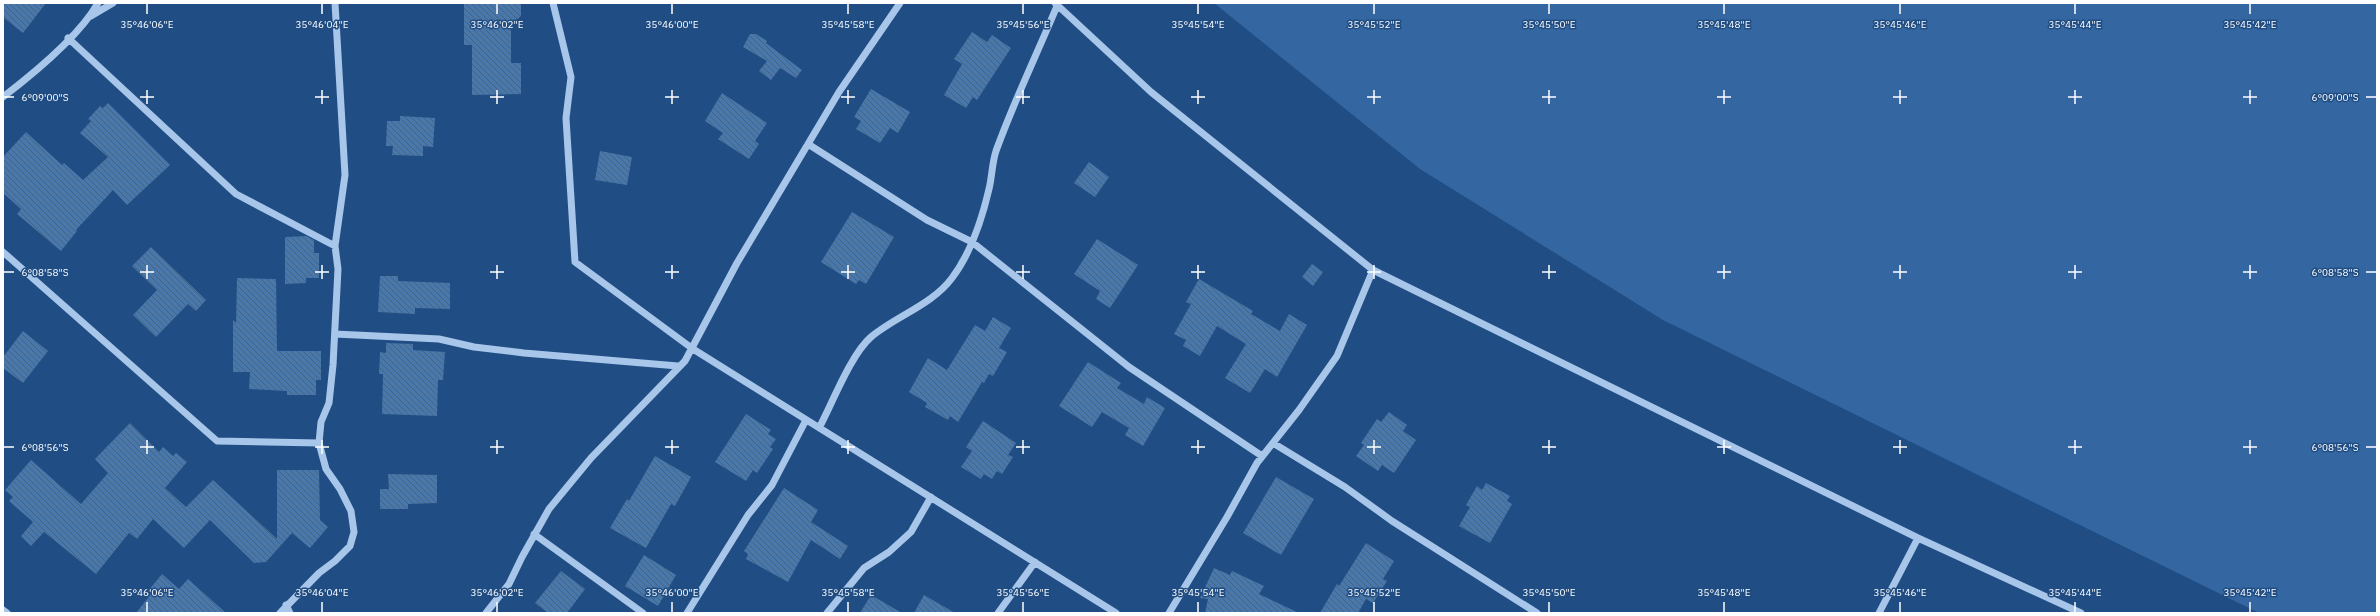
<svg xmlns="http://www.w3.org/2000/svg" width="2380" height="616" font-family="'IBM Plex Sans',sans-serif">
<defs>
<pattern id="building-back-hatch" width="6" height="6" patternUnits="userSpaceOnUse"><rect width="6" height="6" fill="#4877ab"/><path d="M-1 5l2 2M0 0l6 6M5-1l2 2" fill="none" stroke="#4a627c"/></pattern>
</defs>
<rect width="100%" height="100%" fill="#204d83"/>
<path fill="#3467a1" d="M 1214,3 L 2377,3 L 2377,613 L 2259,613 L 1663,320 L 1420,169 Z"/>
<path fill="url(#building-back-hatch)" d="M 3,3 L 46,3 L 23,33 L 3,17 Z
M 464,3 L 521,3 L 521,16 L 511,25 L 511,63 L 521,63 L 521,94 L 472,95 L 472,45 L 464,45 Z
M 972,32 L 987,42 L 992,35 L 1011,48 L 977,100 L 973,97 L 966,108 L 944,95 L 962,64 L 954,59 Z
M 750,34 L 756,34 L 767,41 L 766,43 L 802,70 L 796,78 L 780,68 L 771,80 L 759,71 L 767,61 L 743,47 Z
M 871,89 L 910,112 L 898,133 L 890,128 L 880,143 L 856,129 L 861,121 L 854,117 Z
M 722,93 L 767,123 L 755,141 L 759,144 L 749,159 L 718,139 L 723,133 L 705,121 Z
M 108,103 L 170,165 L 127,205 L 113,190 L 76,230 L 77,231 L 61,251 L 17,214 L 21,209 L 3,193 L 3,157 L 26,132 L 62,165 L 64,163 L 83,180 L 108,157 L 80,133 L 91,121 L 88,119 L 100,106 L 103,108 Z
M 400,116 L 435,118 L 433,147 L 423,146 L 423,156 L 392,155 L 393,146 L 386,146 L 387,121 L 400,121 Z
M 600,151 L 632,157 L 627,185 L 595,180 Z
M 1089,162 L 1109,177 L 1095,197 L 1074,183 Z
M 852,212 L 894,237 L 866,284 L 859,280 L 856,284 L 821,262 Z
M 306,236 L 314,240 L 314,253 L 319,253 L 319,278 L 306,278 L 306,283 L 285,284 L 285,237 Z
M 1097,239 L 1138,265 L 1110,308 L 1096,299 L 1100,291 L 1074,274 Z
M 151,247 L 206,300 L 196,311 L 188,304 L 156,337 L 133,315 L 157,290 L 132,266 Z
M 1312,264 L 1323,272 L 1313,286 L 1302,277 Z
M 380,276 L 398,276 L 398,281 L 450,283 L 450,309 L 415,308 L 415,314 L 378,312 Z
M 237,278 L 276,279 L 277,351 L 321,351 L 321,380 L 316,380 L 316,395 L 287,395 L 287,391 L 249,389 L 250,372 L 233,372 L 233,320 L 236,323 Z
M 1199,279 L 1253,311 L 1251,314 L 1280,331 L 1289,314 L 1307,325 L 1277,377 L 1265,369 L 1250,393 L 1225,378 L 1246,344 L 1217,326 L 1200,356 L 1183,346 L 1186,340 L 1174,334 L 1191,304 L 1186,302 Z
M 993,317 L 1011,328 L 999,348 L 1007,352 L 993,376 L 989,374 L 984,383 L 982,382 L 958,422 L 950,416 L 948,420 L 925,407 L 927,403 L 909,392 L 928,358 L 947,370 L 975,325 L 985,331 Z
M 23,331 L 48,351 L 23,383 L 3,368 L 3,357 Z
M 386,343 L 413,344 L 413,350 L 445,352 L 443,380 L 438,380 L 437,416 L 382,414 L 383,374 L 379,374 L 380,352 L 386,353 Z
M 1088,362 L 1121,383 L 1117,388 L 1144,404 L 1147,397 L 1165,408 L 1143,446 L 1125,435 L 1129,428 L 1102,412 L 1092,427 L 1059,406 Z
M 1389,412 L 1407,425 L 1403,431 L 1416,440 L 1394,473 L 1382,465 L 1378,471 L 1356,456 L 1364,445 L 1361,443 L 1377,419 L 1381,422 Z
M 746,414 L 771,430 L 768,434 L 776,439 L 770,447 L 773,449 L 757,473 L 753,470 L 746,481 L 715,462 Z
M 983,421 L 1016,443 L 1008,455 L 1013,457 L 1002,474 L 997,471 L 992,479 L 984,474 L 981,479 L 961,467 L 972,451 L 966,447 Z
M 130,423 L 159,452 L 163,447 L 173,456 L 176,453 L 187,462 L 165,488 L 186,507 L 213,480 L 277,539 L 277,470 L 319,470 L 320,520 L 328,527 L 310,548 L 292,533 L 266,562 L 254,563 L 210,520 L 184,548 L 153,519 L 137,539 L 129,533 L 96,574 L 44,532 L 31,546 L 21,536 L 33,522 L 9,501 L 13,497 L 5,490 L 31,460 L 81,504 L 108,473 L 95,459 Z
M 655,456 L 691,477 L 675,506 L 671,504 L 646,548 L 610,528 L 627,499 L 629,501 Z
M 388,474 L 437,475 L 437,503 L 408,504 L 408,509 L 380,509 L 380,489 L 389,489 Z
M 1276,477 L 1314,499 L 1281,555 L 1243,533 Z
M 1486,483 L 1510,496 L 1507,501 L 1512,504 L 1490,543 L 1459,526 L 1470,507 L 1466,505 L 1477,486 L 1482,490 Z
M 784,488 L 818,510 L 811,522 L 848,546 L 840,559 L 811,540 L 788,582 L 746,559 L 748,554 L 744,551 Z
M 1366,543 L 1394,561 L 1383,579 L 1387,581 L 1373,603 L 1366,599 L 1358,613 L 1320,613 L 1337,584 L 1339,586 Z
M 644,555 L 676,575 L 658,606 L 625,586 Z
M 1214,568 L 1230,575 L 1232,571 L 1264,586 L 1259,594 L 1299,613 L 1205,613 L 1208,599 L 1200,598 Z
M 561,571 L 585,589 L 567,613 L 548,613 L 535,603 Z
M 162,574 L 179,589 L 188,579 L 226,613 L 136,613 L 151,594 L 148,591 Z
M 871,595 L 902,613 L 860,613 Z
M 924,595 L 955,613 L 914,613 Z"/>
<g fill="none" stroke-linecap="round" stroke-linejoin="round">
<path stroke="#a7c6e9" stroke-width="7" d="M 553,3 L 571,77 L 566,118 L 575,262 L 693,349 L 1116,613
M 1055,3 L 1151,92 L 1373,270 L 1918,538 L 2081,613
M 91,16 L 113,3
M 68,38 L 236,194 L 335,246
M 3,97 C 33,74 80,35 98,3
M 808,144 L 927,220 L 972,242 L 1129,367 L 1262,456
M 3,252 L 217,441 L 319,443
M 335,334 L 439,339 L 474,347 L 524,353 L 678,366
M 819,428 C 832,404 851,354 871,337 C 896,316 932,305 952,278 C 971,253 982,219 989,189 C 992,177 992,163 996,151 C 1014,101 1037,54 1057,6
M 1273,443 L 1345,487 L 1392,521 L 1537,613
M 534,534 L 643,613
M 286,605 L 290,613
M 3,610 L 7,613
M 280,613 L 319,573 L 335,561 L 350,546 L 354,532 L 351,511 L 340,489 L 326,469 L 319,443 L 321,422 L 329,403 L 333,365 L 338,269 L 335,246 L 345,175 L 335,3
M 486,613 L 509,584 L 522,557 L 549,509 L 591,458 L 685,361 L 737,263 L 839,92 L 900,3
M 687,613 L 748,515 L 772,485 L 806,420
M 827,613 L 864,568 L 889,552 L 911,532 L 931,497
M 998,613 L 1035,562
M 1169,613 L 1227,517 L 1257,463 L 1299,410 L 1337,356 L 1373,270
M 1879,613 L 1918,538"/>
</g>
<path fill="none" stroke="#fff" stroke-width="1.5" d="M 147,4 L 147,14M 322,4 L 322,14M 497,4 L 497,14M 672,4 L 672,14M 848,4 L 848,14M 1023,4 L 1023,14M 1198,4 L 1198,14M 1374,4 L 1374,14M 1549,4 L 1549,14M 1724,4 L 1724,14M 1900,4 L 1900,14M 2075,4 L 2075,14M 2250,4 L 2250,14M 147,90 L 147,104M 322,90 L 322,104M 497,90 L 497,104M 672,90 L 672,104M 848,90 L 848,104M 1023,90 L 1023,104M 1198,90 L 1198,104M 1374,90 L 1374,104M 1549,90 L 1549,104M 1724,90 L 1724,104M 1900,90 L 1900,104M 2075,90 L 2075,104M 2250,90 L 2250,104M 4,97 L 14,97M 140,97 L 154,97M 315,97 L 329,97M 490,97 L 504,97M 665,97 L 679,97M 841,97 L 855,97M 1016,97 L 1030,97M 1191,97 L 1205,97M 1367,97 L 1381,97M 1542,97 L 1556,97M 1717,97 L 1731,97M 1893,97 L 1907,97M 2068,97 L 2082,97M 2243,97 L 2257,97M 2366,97 L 2376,97M 147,265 L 147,279M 322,265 L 322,279M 497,265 L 497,279M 672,265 L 672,279M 848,265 L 848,279M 1023,265 L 1023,279M 1198,265 L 1198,279M 1374,265 L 1374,279M 1549,265 L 1549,279M 1724,265 L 1724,279M 1900,265 L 1900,279M 2075,265 L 2075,279M 2250,265 L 2250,279M 4,272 L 14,272M 140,272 L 154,272M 315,272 L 329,272M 490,272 L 504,272M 665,272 L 679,272M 841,272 L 855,272M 1016,272 L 1030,272M 1191,272 L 1205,272M 1367,272 L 1381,272M 1542,272 L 1556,272M 1717,272 L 1731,272M 1893,272 L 1907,272M 2068,272 L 2082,272M 2243,272 L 2257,272M 2366,272 L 2376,272M 147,440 L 147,454M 322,440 L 322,454M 497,440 L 497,454M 672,440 L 672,454M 848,440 L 848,454M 1023,440 L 1023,454M 1198,440 L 1198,454M 1374,440 L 1374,454M 1549,440 L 1549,454M 1724,440 L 1724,454M 1900,440 L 1900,454M 2075,440 L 2075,454M 2250,440 L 2250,454M 4,447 L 14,447M 140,447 L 154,447M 315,447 L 329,447M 490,447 L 504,447M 665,447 L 679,447M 841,447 L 855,447M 1016,447 L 1030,447M 1191,447 L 1205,447M 1367,447 L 1381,447M 1542,447 L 1556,447M 1717,447 L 1731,447M 1893,447 L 1907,447M 2068,447 L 2082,447M 2243,447 L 2257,447M 2366,447 L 2376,447M 147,602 L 147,612M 322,602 L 322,612M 497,602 L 497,612M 672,602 L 672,612M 848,602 L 848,612M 1023,602 L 1023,612M 1198,602 L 1198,612M 1374,602 L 1374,612M 1549,602 L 1549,612M 1724,602 L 1724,612M 1900,602 L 1900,612M 2075,602 L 2075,612M 2250,602 L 2250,612"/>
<g font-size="10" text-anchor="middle" fill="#fff" stroke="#204d83" stroke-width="3" stroke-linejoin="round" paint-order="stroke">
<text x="147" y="28">35°46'06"E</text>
<text x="322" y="28">35°46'04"E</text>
<text x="497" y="28">35°46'02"E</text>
<text x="672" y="28">35°46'00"E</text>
<text x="848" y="28">35°45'58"E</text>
<text x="1023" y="28">35°45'56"E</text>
<text x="1198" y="28">35°45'54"E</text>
<text x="1374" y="28">35°45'52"E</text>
<text x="1549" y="28">35°45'50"E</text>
<text x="1724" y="28">35°45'48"E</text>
<text x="1900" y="28">35°45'46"E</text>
<text x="2075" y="28">35°45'44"E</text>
<text x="2250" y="28">35°45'42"E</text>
<text x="2335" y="101">6°09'00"S</text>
<text x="45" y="101">6°09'00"S</text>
<text x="2335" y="276">6°08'58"S</text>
<text x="45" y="276">6°08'58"S</text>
<text x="2335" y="451">6°08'56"S</text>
<text x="45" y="451">6°08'56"S</text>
<text x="147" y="596">35°46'06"E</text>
<text x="322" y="596">35°46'04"E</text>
<text x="497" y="596">35°46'02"E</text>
<text x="672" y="596">35°46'00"E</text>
<text x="848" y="596">35°45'58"E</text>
<text x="1023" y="596">35°45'56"E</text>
<text x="1198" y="596">35°45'54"E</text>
<text x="1374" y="596">35°45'52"E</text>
<text x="1549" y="596">35°45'50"E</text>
<text x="1724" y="596">35°45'48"E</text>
<text x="1900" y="596">35°45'46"E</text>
<text x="2075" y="596">35°45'44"E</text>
<text x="2250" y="596">35°45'42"E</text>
</g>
<rect width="2380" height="616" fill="none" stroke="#ffffff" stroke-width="8"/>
</svg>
